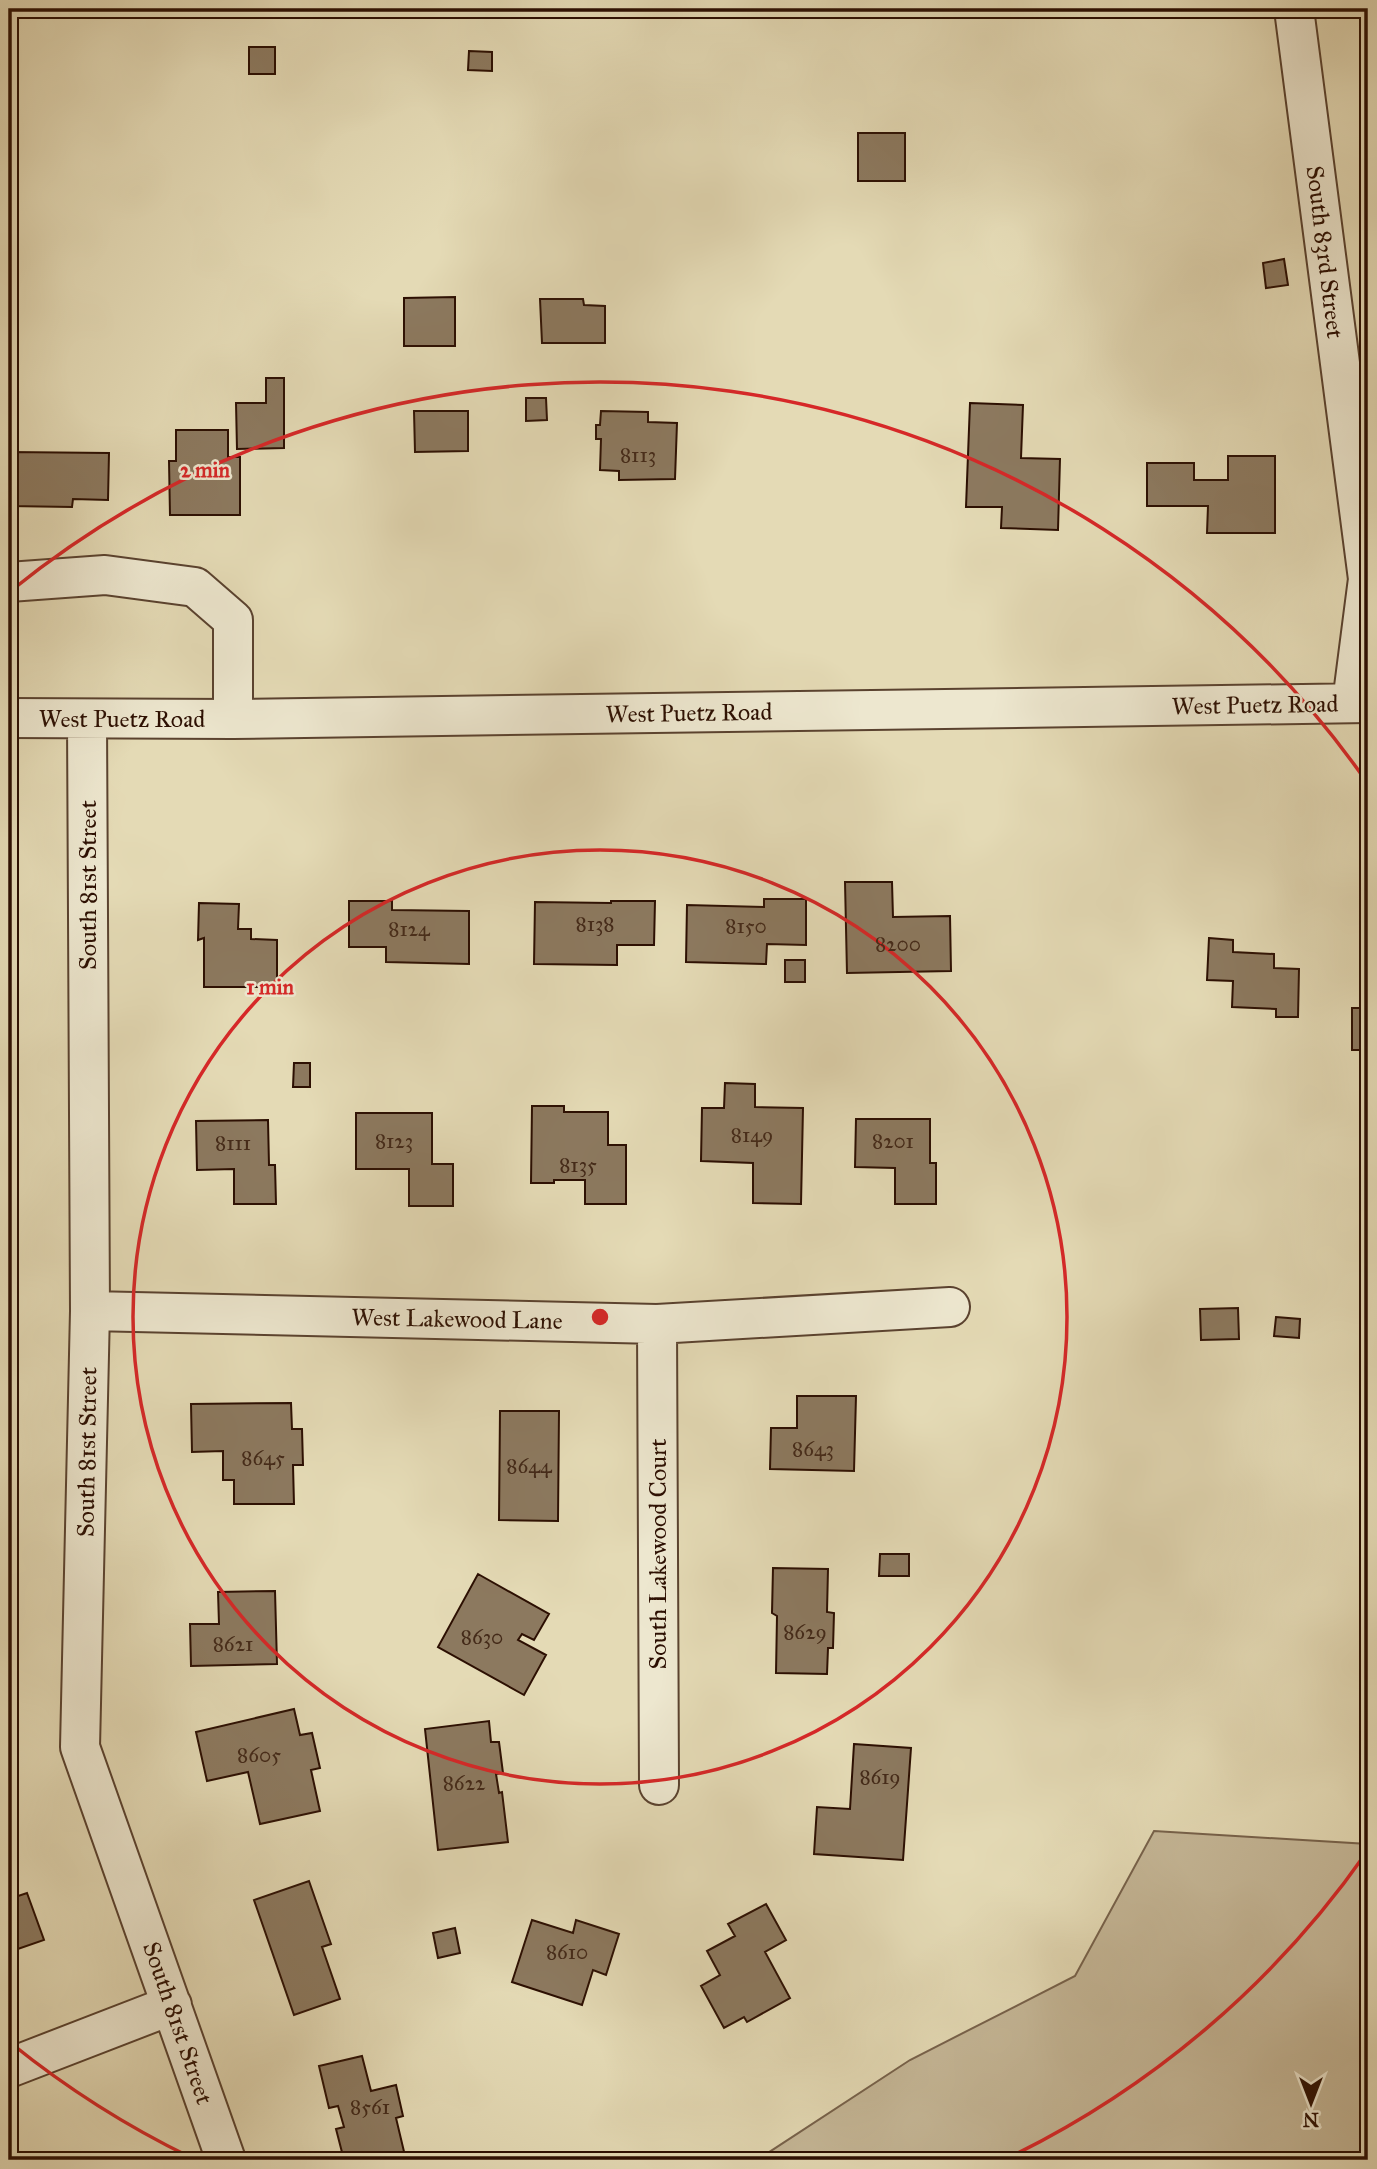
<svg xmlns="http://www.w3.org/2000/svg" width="1377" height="2169" font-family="'IM FELL Great Primer',serif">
<rect width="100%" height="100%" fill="#e4dab5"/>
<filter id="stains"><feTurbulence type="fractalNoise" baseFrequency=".00286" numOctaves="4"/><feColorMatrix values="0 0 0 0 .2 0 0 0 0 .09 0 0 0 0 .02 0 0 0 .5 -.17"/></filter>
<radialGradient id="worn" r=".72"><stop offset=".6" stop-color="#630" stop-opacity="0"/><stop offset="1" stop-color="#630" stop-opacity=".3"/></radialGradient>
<path fill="#c5b797" stroke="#78634c" stroke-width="2" d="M 1154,1831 L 1368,1844 L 1368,2160 L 757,2160 L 910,2060 L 1075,1976 Z"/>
<path fill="#8c795f" stroke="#2c0f02" stroke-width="2" d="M 249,47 L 275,47 L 275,74 L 249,74 Z
M 469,51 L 492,52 L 492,71 L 468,70 Z
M 858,133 L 905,133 L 905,181 L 858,181 Z
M 1284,259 L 1288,285 L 1266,288 L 1263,263 Z
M 455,297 L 455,346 L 404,346 L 404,298 Z
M 540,299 L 583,299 L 584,305 L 605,306 L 605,343 L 542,343 Z
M 266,378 L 284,378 L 284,448 L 237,449 L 236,403 L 266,403 Z
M 526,398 L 546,398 L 547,420 L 526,421 Z
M 970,403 L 1023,405 L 1021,458 L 1060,459 L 1058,530 L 1001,528 L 1002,507 L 966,507 Z
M 414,411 L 468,411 L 468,451 L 415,452 Z
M 601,411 L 648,412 L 648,422 L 677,423 L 675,479 L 619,480 L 619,471 L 600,470 L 601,439 L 596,439 L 596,425 L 600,425 Z
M 176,430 L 228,430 L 228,457 L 240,457 L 240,515 L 170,515 L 169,461 L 176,461 Z
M 9,452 L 109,453 L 108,500 L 73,499 L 72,507 L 9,506 Z
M 1228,456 L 1275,456 L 1275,533 L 1207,533 L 1208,506 L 1147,506 L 1147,463 L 1194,463 L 1194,480 L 1228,480 Z
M 845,882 L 892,882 L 893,917 L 950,916 L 951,971 L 847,973 Z
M 764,899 L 806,899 L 806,945 L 767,944 L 766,964 L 686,962 L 687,905 L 764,907 Z
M 349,901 L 392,901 L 392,910 L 469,911 L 469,964 L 386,962 L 386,947 L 349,947 Z
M 611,901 L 655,901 L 654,945 L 617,945 L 617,965 L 534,964 L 535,902 L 611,903 Z
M 199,903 L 239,904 L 238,929 L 251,929 L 251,939 L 277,940 L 277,987 L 204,987 L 204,938 L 198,940 Z
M 1209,938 L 1233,940 L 1233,952 L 1274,954 L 1274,968 L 1299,969 L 1298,1017 L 1276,1017 L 1276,1009 L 1232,1007 L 1233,981 L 1207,980 Z
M 785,960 L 805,960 L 805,982 L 785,982 Z
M 1352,1008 L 1368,1008 L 1368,1050 L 1352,1050 Z
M 294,1063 L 310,1063 L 310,1087 L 293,1087 Z
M 725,1083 L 755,1084 L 755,1107 L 803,1108 L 801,1204 L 753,1203 L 753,1163 L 701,1161 L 702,1108 L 724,1108 Z
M 532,1106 L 564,1106 L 564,1112 L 608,1112 L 608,1145 L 626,1145 L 626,1204 L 585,1204 L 585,1180 L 554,1180 L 554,1183 L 531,1183 Z
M 356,1113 L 432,1113 L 432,1164 L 453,1164 L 453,1206 L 409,1206 L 409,1169 L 356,1169 Z
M 856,1119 L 930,1119 L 930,1163 L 936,1163 L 936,1204 L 895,1204 L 895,1168 L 855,1167 Z
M 268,1120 L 269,1165 L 275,1165 L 276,1204 L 234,1204 L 234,1169 L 197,1170 L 196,1121 Z
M 1238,1308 L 1239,1339 L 1201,1340 L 1200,1309 Z
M 1276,1317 L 1300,1319 L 1299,1338 L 1274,1336 Z
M 797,1396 L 856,1396 L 854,1471 L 770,1469 L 771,1428 L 797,1428 Z
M 291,1403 L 292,1429 L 302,1429 L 303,1465 L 293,1465 L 294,1504 L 234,1504 L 234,1480 L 223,1480 L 223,1451 L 192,1452 L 191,1404 Z
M 500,1411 L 559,1411 L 558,1521 L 499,1520 Z
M 880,1554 L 909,1554 L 909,1576 L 879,1576 Z
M 773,1568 L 828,1569 L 827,1612 L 834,1613 L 833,1648 L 828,1648 L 827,1674 L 776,1673 L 777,1616 L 772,1613 Z
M 478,1574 L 549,1614 L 534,1640 L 522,1634 L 518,1640 L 546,1655 L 524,1695 L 438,1647 Z
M 275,1591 L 277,1664 L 191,1666 L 190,1624 L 219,1624 L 218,1592 Z
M 294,1709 L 300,1735 L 312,1733 L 320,1768 L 311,1770 L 320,1811 L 260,1824 L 248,1772 L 207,1781 L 196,1732 Z
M 489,1721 L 491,1742 L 499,1742 L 503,1773 L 496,1774 L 499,1793 L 502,1792 L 508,1842 L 438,1850 L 425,1729 Z
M 854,1744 L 911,1748 L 903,1860 L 814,1854 L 817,1807 L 850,1809 Z
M 309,1881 L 331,1944 L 322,1947 L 340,1999 L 294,2015 L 254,1900 Z
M 27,1893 L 44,1940 L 9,1952 L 9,1899 Z
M 766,1904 L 786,1940 L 765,1952 L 790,1998 L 747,2022 L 744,2017 L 724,2028 L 701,1986 L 720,1975 L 707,1951 L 735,1936 L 728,1924 Z
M 532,1920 L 573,1933 L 576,1920 L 619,1934 L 606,1975 L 593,1970 L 582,2005 L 512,1982 Z
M 455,1928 L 460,1953 L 438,1958 L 433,1933 Z
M 362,2056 L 371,2091 L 396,2085 L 403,2116 L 396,2118 L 406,2160 L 344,2160 L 336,2129 L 344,2127 L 338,2106 L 329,2108 L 319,2066 Z"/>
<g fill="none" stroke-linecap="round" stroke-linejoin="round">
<g stroke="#5a422f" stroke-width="42">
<path id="minor" d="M 1294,9 L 1368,579 L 1352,703
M 9,582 L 105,575 L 195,587 L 233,620 L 233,719
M 9,718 L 233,719 L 1368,703
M 87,719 L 90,1311 L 80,1747 L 226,2160
M 90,1311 L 657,1324 L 950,1307
M 657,1324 L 659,1785
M 9,2068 L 172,2005"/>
</g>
<use href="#minor" stroke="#ede7cf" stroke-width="38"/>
</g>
<g fill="none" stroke="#d62828" stroke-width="3.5">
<circle cx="600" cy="1317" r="467"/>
<path d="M1366 1853A935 935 0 0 1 1010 2157M190 2157A935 935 0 0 1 12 2044M12 590A935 935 0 0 1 1366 781"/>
</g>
<g text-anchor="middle" stroke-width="5" stroke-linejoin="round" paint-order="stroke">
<g font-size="21" fill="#442a19">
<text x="638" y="462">8113</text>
<text x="595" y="931">8138</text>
<text x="746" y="933">8150</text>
<text x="409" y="936">8124</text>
<text x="898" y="951">8200</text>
<text x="752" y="1142">8149</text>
<text x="394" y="1148">8123</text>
<text x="893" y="1148">8201</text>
<text x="233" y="1150">8111</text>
<text x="578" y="1172">8135</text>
<text x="813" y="1456">8643</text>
<text x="263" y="1465">8645</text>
<text x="529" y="1473">8644</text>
<text x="805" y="1639">8629</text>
<text x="482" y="1644">8630</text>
<text x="233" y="1651">8621</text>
<text x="259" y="1762">8605</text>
<text x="880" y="1784">8619</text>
<text x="464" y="1790">8622</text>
<text x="567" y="1959">8610</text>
<text x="370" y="2114">8561</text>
</g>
<g font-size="24" fill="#2c0f02" stroke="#ede7cf">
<text transform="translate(1325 252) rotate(83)" y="8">South 83rd Street</text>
<text transform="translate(1255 705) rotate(-1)" y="8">West Puetz Road</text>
<text transform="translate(689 713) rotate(-1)" y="8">West Puetz Road</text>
<text x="122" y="727">West Puetz Road</text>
<text transform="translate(88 885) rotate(-90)" y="8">South 81st Street</text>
<text transform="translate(457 1319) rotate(1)" y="8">West Lakewood Lane</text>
<text transform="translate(87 1452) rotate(-89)" y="8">South 81st Street</text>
<text transform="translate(658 1554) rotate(-90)" y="8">South Lakewood Court</text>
<text transform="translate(178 2023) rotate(71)" y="8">South 81st Street</text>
</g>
</g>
<circle cx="600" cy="1317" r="10" fill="#d62828" stroke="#ede7cf" stroke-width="3.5"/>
<g font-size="21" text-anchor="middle" font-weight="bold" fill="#d62828" stroke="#ede7cf" stroke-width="5" stroke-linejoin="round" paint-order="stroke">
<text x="205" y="477">2 min</text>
<text x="270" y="994">1 min</text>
</g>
<rect width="1377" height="2169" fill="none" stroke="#e4dab5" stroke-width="35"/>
<rect x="10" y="10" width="1356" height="2148" fill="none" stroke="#2c0f02" stroke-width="3.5"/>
<rect x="18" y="18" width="1342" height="2134" fill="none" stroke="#2c0f02" stroke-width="2"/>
<g transform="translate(1311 2103) rotate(180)" stroke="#ede7cf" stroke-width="5" paint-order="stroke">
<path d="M0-5L12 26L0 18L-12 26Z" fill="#2c0f02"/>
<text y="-10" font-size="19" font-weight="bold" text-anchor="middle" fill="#2c0f02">N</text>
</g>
<rect width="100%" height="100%" filter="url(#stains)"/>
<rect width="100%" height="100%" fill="url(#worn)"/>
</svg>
